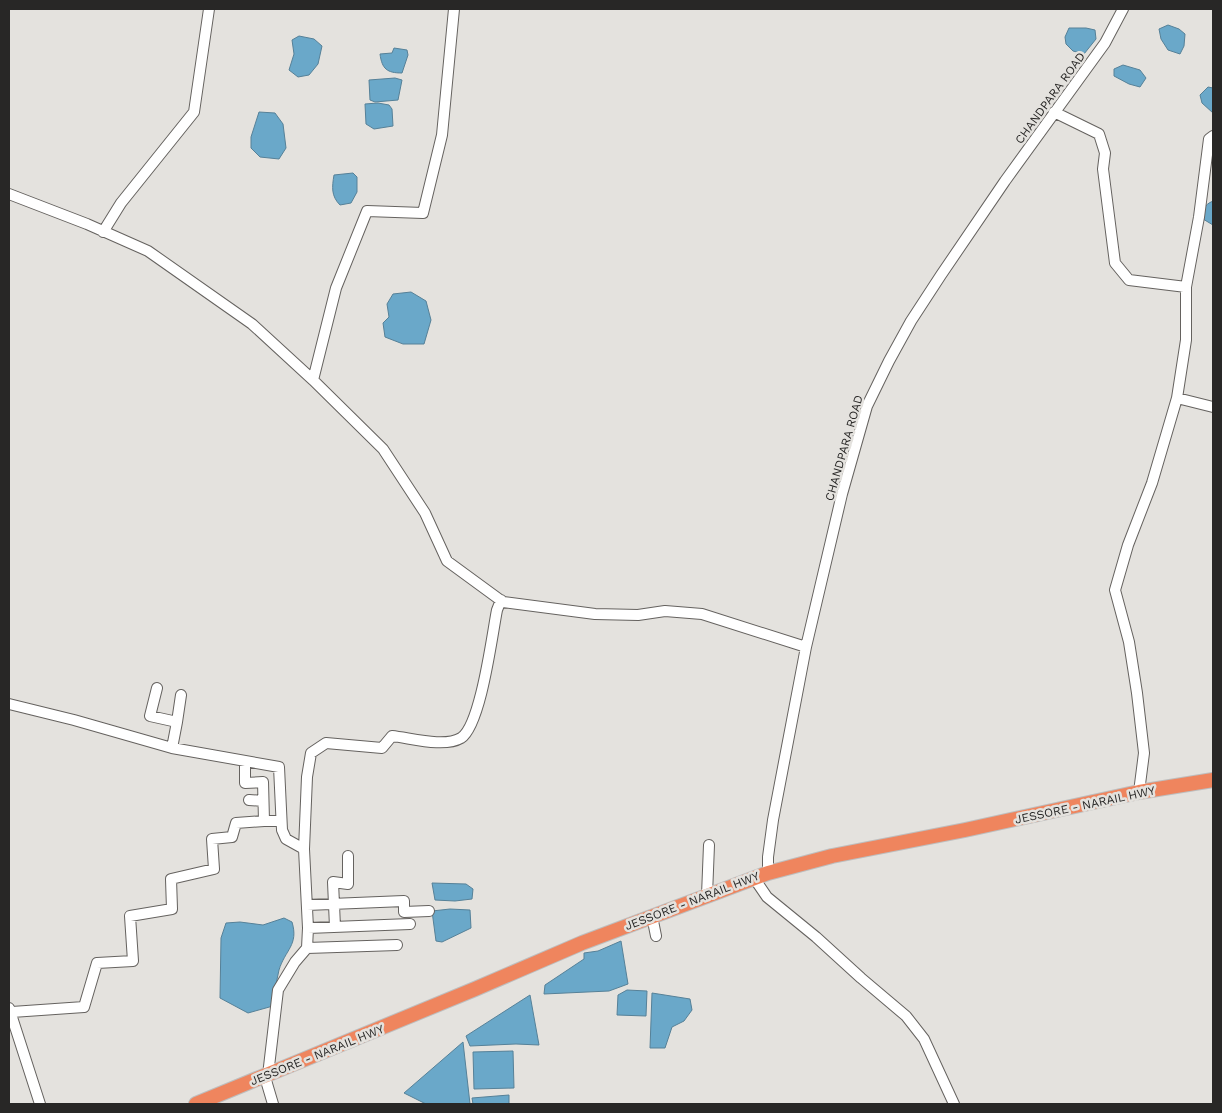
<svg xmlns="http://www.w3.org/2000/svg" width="1222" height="1113" font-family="'Work Sans',sans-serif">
<rect width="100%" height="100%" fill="#e4e2de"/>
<path fill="#6aa8c9" stroke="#568198" d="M 1168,25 L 1179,29 L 1185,34 L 1184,46 L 1180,54 L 1168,50 L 1161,39 L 1159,29 Z
M 1069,28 L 1086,28 L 1095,30 L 1096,39 L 1084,54 L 1073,51 L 1066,44 L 1065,37 Z
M 299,36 L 314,39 L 322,46 L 318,64 L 309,75 L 298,77 L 289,70 L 294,54 L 292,40 Z
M 394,48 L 407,50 L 408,55 L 402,73 C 387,73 382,69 380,54 L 392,53 Z
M 1123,65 L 1140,70 L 1146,78 L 1140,87 L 1129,84 L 1114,76 L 1114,69 Z
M 395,78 L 402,80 L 398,100 L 375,102 L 370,100 L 369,80 Z
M 1208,87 L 1213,88 L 1213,113 L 1202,103 L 1200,95 Z
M 378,103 L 389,105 L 392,109 L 393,126 L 374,129 L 366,124 L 365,104 Z
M 259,112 L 275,113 L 283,124 L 286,148 L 279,159 L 260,157 L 251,148 L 251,137 Z
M 353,173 L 357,177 L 357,192 L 351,203 L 340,205 C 331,196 332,187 334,175 Z
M 1213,201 L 1213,225 L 1203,219 C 1203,209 1204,205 1213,201 Z
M 411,292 L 426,301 L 431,320 L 424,344 L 403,344 L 385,337 L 383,323 L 389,317 L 387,304 L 393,294 Z
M 432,883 L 466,884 L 473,889 L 472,899 L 455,901 L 435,900 Z
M 450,909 L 470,910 L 471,928 L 442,942 L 436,941 L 432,911 Z
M 284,918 L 292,922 C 299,945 285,950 279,970 C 276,982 275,994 273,1006 L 248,1013 L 220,998 L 221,938 L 226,923 L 240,922 L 263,925 Z
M 621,941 L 628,984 L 609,991 L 544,994 L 545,985 L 584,959 L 584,953 L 598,951 Z
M 627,990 L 647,991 L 646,1016 L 617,1015 L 618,995 Z
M 652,993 L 690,999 L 692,1010 L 684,1021 L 672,1027 L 665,1048 L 650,1048 Z
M 530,995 L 539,1045 L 516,1044 L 470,1046 L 466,1036 Z
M 463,1042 L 470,1104 L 426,1104 L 404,1093 Z
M 513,1051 L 514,1088 L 474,1089 L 473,1052 Z
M 509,1095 L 509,1104 L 473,1104 L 472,1098 Z"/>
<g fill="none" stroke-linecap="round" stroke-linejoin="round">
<g stroke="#65625f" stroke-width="12">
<path id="minor" d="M 1054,112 L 1099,134 L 1105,153 L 1103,169 L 1115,263 L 1129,280 L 1186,287 L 1186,340 L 1177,398 L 1152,483 L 1128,545 L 1115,590 L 1129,642 L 1137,693 L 1144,753 L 1139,792
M 9,194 L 87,224 L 148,251 L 252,324 L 313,380 L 383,449 L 425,513 L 447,561 L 503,602 L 595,614 L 638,615 L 665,611 L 702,614 L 806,647
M 103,232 L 121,203 L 194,112 L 209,9
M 1186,287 L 1199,217 L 1209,139 L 1213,136
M 313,380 L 336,288 L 367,211 L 423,213 L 442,135 L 454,9
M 1177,398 L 1213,407
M 157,688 L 150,716 L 177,722 L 172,748
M 9,704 L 74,720 L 172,748 L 279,767 L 282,830 L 286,839 L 304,849 L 308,928 L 307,948 L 295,962 L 278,990 L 268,1075
M 177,722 L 181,695
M 245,763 L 245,783 L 263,782 L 264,821 L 280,821
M 249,800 L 263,801
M 304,849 L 307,777 L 311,753 L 326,743 L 382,748 L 392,736 C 411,738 444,748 461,738 C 481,725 492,635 497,610 L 501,600
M 768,873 L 768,857 L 773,820 L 806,647 L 842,494 L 867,406 L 889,361 L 911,321 L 941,275 L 1005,181 L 1105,43 L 1123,9
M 754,878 L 767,897 L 816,937 L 861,978 L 906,1016 L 924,1039 L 954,1104
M 707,895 L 709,845
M 307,905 L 404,901 L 404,912 L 429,911
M 652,916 L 656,936
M 335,927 L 333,882 L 348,884 L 348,856
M 308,928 L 410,924
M 307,948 L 397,945
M 9,1008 L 40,1104
M 12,1012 L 84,1007 L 97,963 L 133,961 L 130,916 L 172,909 L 171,879 L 214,869 L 212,839 L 232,837 L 236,823 L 264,821
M 265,1077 L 273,1104"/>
</g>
<g stroke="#bebebe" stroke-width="16">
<path id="highway" d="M 196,1104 L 475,989 L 582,943 L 768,873 L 832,856 L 965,830 L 1139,792 L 1213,780"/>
</g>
<use href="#minor" stroke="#fff" stroke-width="10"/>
<use href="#highway" stroke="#ef855e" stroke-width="14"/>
</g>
<g text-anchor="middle" stroke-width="5" stroke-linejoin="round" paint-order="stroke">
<g font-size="12" fill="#282726" stroke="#e4e2de">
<text transform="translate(1050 98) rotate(-54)" y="4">CHANDPARA ROAD</text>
<text transform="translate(844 448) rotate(-74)" y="4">CHANDPARA ROAD</text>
<text transform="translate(1085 805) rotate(-12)" y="4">JESSORE - NARAIL HWY</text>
<text transform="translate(692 901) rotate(-21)" y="4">JESSORE - NARAIL HWY</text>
<text transform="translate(317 1055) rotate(-22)" y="4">JESSORE - NARAIL HWY</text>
</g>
</g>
<rect width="1222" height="1113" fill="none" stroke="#282726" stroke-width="20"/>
</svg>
